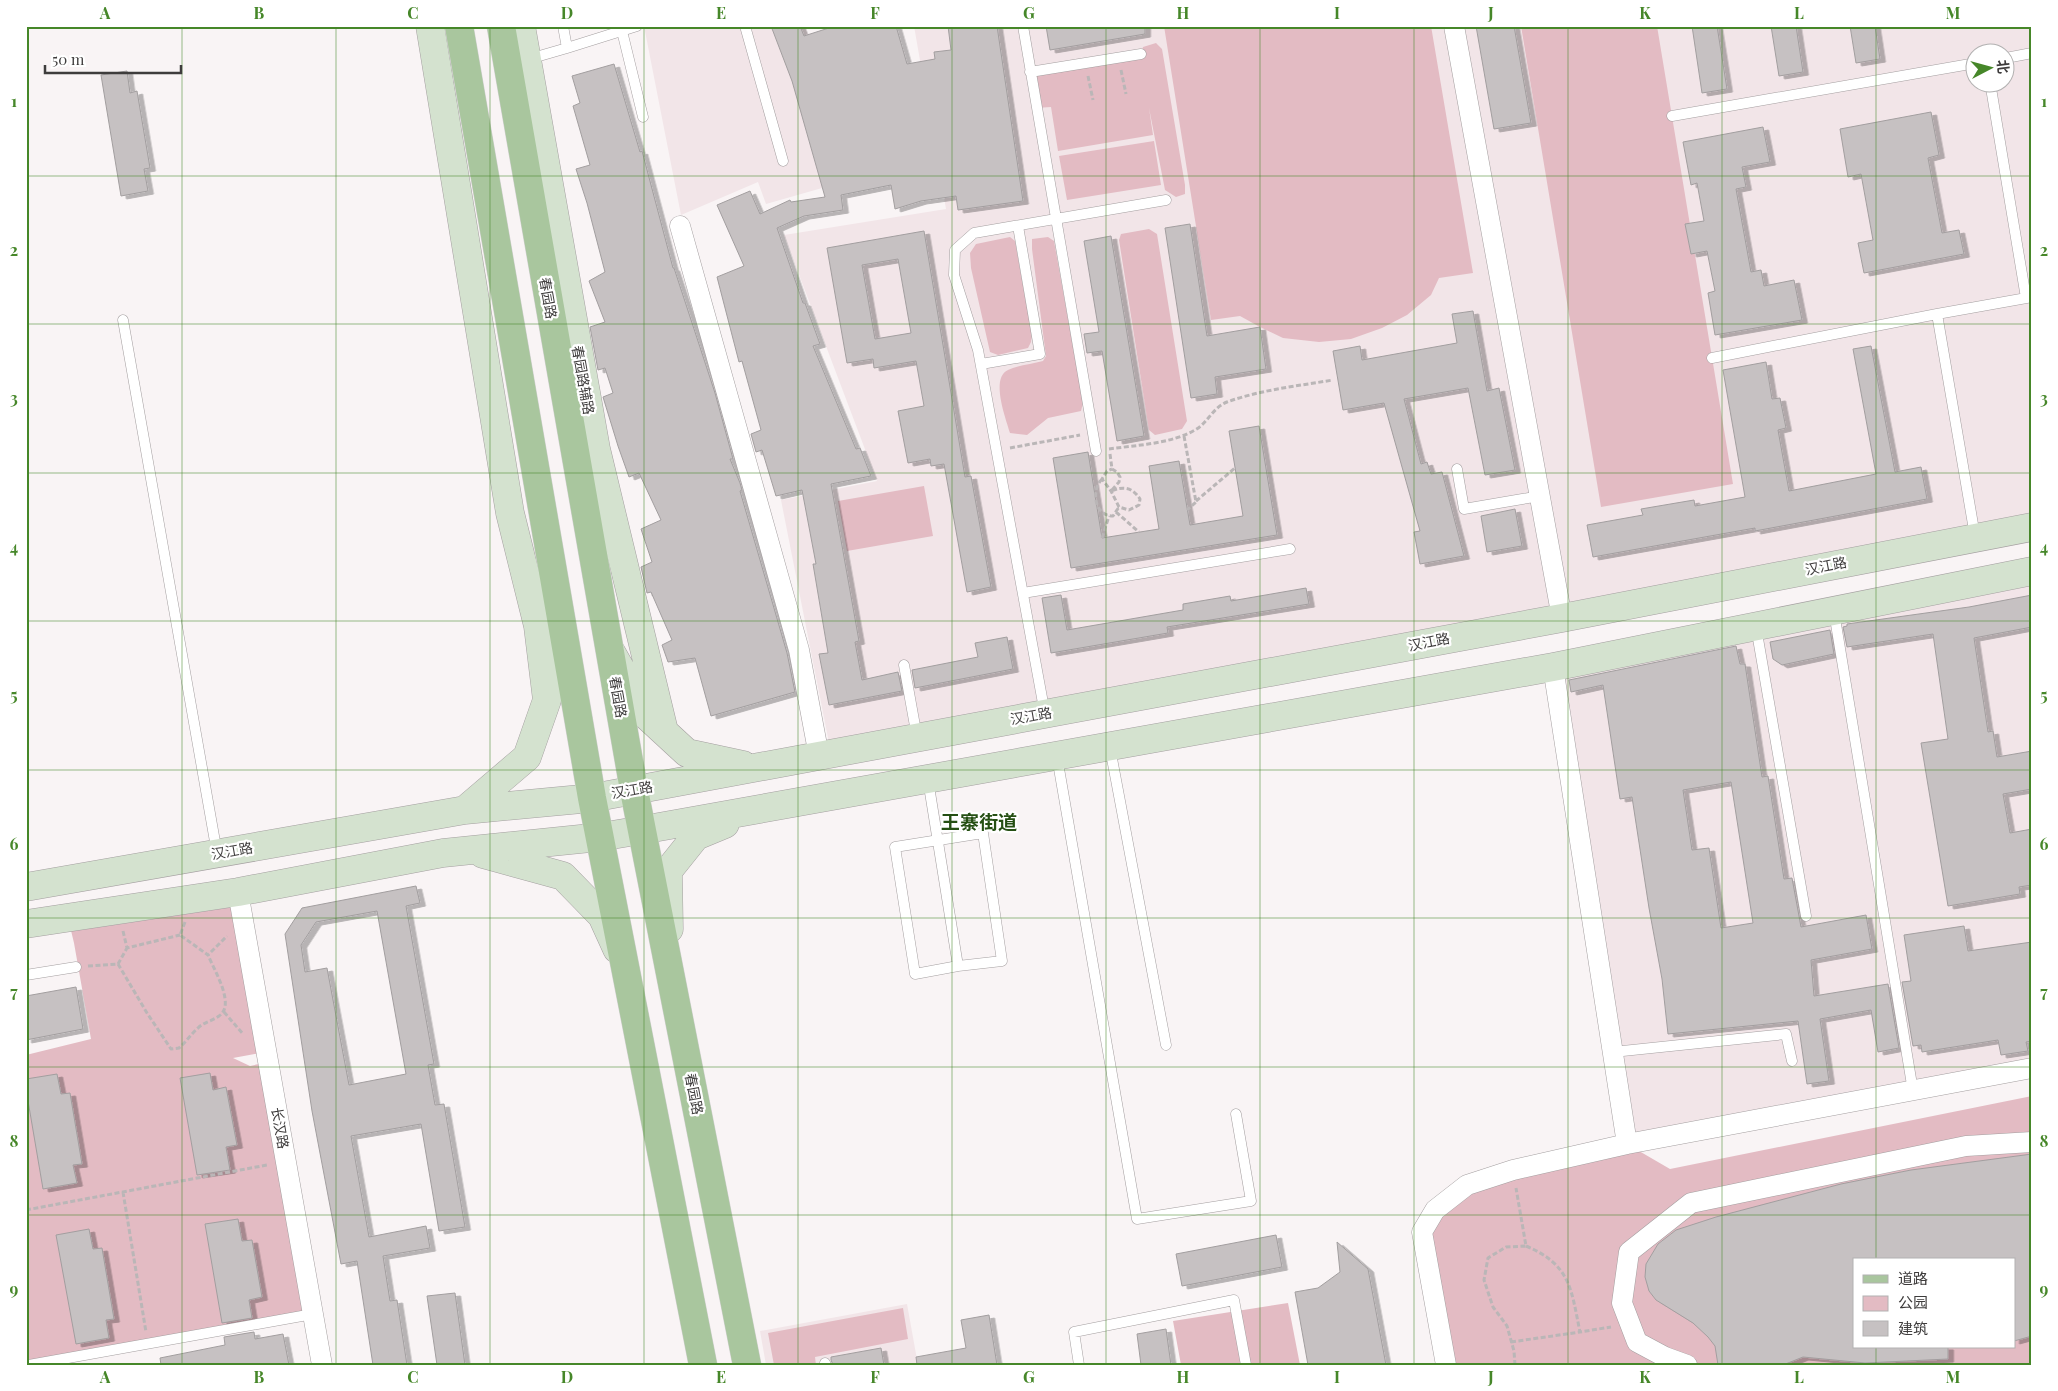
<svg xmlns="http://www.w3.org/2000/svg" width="2058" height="1391" font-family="'Playfair Display','Noto Sans SC',serif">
<defs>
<filter id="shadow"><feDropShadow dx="5.5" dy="3" stdDeviation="0" flood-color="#0004"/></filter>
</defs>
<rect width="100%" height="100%" fill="#f9f4f5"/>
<path fill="#f2e5e8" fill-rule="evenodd" d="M 644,26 L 805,26 L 820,71 L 850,180 L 766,204 L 758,182 L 681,215 Z
M 914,26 L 2032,26 L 2032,527 L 831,753 L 781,500 L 877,481 L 784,235 L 946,209 ZM 1976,52 L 2006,52 L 2006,82 L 1976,82 Z
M 2032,571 L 2032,1068 L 1627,1144 L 1553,667 Z
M 907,1304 L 918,1365 L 766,1365 L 760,1331 Z"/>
<path fill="#e3bbc3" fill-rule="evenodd" d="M 1164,26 L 1431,26 L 1473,273 L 1439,278 L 1431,295 L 1407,315 L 1382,328 L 1351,339 L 1319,342 L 1283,338 L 1260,327 L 1240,316 L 1211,320 Z
M 1521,26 L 1657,26 L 1733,484 L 1601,507 Z
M 1156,43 L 1162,49 L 1185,185 L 1185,194 L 1176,197 L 1165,190 L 1149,108 L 1153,135 L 1058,151 L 1051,107 L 1036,108 L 1030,72 L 1141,54 L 1143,47 Z
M 1154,141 L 1161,185 L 1067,200 L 1059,156 Z
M 1149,229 L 1157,234 L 1187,421 L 1182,429 L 1155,435 L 1149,430 L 1119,240 L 1121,234 Z
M 1010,237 L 1015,241 L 1032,335 L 1031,342 L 1028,348 L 998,355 L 990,352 L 971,268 L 970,253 L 976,244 Z
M 1048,237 L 1054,241 L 1083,403 L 1081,411 L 1048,418 L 1027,435 L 1010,433 C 1006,419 990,378 1008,370 C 1019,365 1032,364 1043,361 L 1046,356 L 1032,249 L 1032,239 Z
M 924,486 L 933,536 L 847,551 L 838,501 Z
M 238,892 L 266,1052 L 233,1058 L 250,1066 L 268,1062 L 313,1314 L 26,1365 L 26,1055 L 91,1039 L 74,943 L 68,918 Z
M 2032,1096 L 2032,1365 L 1448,1365 L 1422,1233 L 1467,1185 L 1627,1144 L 1670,1169 ZM 1854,1260 L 2014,1260 L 2014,1347 L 1854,1347 Z
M 1288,1303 L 1300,1365 L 1181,1365 L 1173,1321 Z
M 903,1308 L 908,1339 L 815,1357 L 816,1365 L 774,1365 L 768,1333 Z"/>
<path fill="#c6c1c2" stroke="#a29e9f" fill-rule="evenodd" filter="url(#shadow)" d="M 771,26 L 800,26 L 804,36 L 835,26 L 896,26 L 907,64 L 935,59 L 934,52 L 951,50 L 948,26 L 997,26 L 1023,201 L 958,210 L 956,196 L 921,201 L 895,209 L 891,185 L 841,195 L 843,210 L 804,216 L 777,228 L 803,303 L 805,303 L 820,344 L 813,346 L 856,449 L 860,448 L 871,476 L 831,484 L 859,641 L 855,642 L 862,680 L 898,672 L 902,691 L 829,705 L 819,654 L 828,653 L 813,564 L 816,564 L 802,490 L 776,496 L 762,450 L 756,452 L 751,434 L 761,430 L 742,361 L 739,362 L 717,277 L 744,266 L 717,205 L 750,191 L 760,214 L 790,200 L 791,202 L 825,197 L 792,81 Z
M 1046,26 L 1145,26 L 1145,34 L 1050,50 Z
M 1476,26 L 1514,26 L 1531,123 L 1494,129 Z
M 1692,26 L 1717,26 L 1727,89 L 1702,93 Z
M 1771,26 L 1796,26 L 1803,72 L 1779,76 Z
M 1850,26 L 1875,26 L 1880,59 L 1856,63 Z
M 614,64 L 640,152 L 642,151 L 673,268 L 674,268 L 715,393 L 733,459 L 730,459 L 740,483 L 742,490 L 740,491 L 787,653 L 795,692 L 711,716 L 695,658 L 668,662 L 662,645 L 672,640 L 651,592 L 647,593 L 641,567 L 652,562 L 641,529 L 661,520 L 639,473 L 629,477 L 618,446 L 603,397 L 613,393 L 605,368 L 598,370 L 590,327 L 605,322 L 589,281 L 605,272 L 587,203 L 576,169 L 590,165 L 573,106 L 580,103 L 572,76 Z
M 127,71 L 130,93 L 137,91 L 150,168 L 144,169 L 148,191 L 121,196 L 101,75 Z
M 1931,112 L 1939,155 L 1928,158 L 1942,233 L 1959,230 L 1964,254 L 1864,273 L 1858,243 L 1873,240 L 1861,174 L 1848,177 L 1840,129 Z
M 1763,127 L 1770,162 L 1742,167 L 1746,187 L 1736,189 L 1751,272 L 1761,270 L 1764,286 L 1794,280 L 1802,320 L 1715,335 L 1708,293 L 1715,291 L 1707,251 L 1691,254 L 1685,224 L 1704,221 L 1697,183 L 1691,185 L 1683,142 Z
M 1190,224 L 1207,336 L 1260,327 L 1266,369 L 1215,377 L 1217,394 L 1191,398 L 1165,228 Z
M 924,231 L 965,477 L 971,476 L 991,587 L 967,592 L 944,464 L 931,466 L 930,459 L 908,463 L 898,411 L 924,406 L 916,361 L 874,368 L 873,359 L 847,363 L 827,248 ZM 898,259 L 911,333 L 875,339 L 862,265 Z
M 1111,236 L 1144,436 L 1117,441 L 1102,351 L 1087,353 L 1084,334 L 1099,332 L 1084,241 Z
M 1473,311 L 1487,391 L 1499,388 L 1515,470 L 1485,475 L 1468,388 L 1404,399 L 1421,464 L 1427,462 L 1431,474 L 1442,472 L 1464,556 L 1420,564 L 1414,532 L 1420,531 L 1384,403 L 1343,410 L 1333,351 L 1360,346 L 1362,360 L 1457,343 L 1452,314 Z
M 1871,346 L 1895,472 L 1921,467 L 1927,499 L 1755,531 L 1755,528 L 1593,557 L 1587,525 L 1643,515 L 1641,509 L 1694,500 L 1695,506 L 1745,497 L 1723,370 L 1766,362 L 1772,399 L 1780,398 L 1786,428 L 1778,430 L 1789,491 L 1876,474 L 1853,349 Z
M 1259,426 L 1277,535 L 1071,568 L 1053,458 L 1088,452 L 1102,538 L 1159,529 L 1149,466 L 1179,461 L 1190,525 L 1243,516 L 1229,431 Z
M 1515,509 L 1522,546 L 1487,552 L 1481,516 Z
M 1306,588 L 1309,604 L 1167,627 L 1168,633 L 1051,653 L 1042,598 L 1061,595 L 1067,630 L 1183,610 L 1183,604 L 1230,596 L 1231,601 Z
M 2032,595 L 2032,627 L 1974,638 L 1988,732 L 1993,731 L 1997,757 L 2032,751 L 2032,789 L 2003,794 L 2010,833 L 2032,829 L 2032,885 L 2019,887 L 2020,894 L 1948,906 L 1921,743 L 1948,739 L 1933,634 L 1847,647 L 1843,627 L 1847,626 L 1847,624 L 1969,607 Z
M 1830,630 L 1834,654 L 1782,665 L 1773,659 L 1770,642 Z
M 1007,637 L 1013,669 L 915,688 L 912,670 L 978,657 L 975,643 Z
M 1736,646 L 1740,664 L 1745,664 L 1762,777 L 1768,776 L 1784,879 L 1792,878 L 1801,927 L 1866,915 L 1872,949 L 1811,960 L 1814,996 L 1888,984 L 1899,1048 L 1878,1052 L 1871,1010 L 1820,1019 L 1829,1081 L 1807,1084 L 1798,1021 L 1668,1034 L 1662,979 L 1649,908 L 1632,797 L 1620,799 L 1603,685 L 1571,692 L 1569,680 ZM 1731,782 L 1753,923 L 1721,928 L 1709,848 L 1692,850 L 1683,790 Z
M 416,886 L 420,903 L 406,906 L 434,1064 L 428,1065 L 435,1105 L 444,1104 L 465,1227 L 439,1231 L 421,1124 L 351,1136 L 369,1237 L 426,1226 L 430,1248 L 383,1256 L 390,1301 L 397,1300 L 407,1365 L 373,1365 L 357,1261 L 341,1264 L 312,1111 L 285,934 L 302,908 ZM 377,911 L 406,1074 L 349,1085 L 327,968 L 305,972 L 301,945 L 316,922 Z
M 1964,926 L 1968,951 L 2032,942 L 2032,1041 L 2026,1042 L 2028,1051 L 2001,1055 L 1998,1040 L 1922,1052 L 1921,1045 L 1913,1046 L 1902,982 L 1911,981 L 1904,935 Z
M 76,987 L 83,1029 L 26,1040 L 26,996 Z
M 210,1073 L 213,1090 L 226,1087 L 237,1145 L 226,1147 L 230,1170 L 197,1175 L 180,1078 Z
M 57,1074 L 61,1094 L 70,1093 L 82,1164 L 73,1165 L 77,1183 L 43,1189 L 26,1089 L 26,1079 Z
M 2032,1154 L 2032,1336 L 2014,1341 L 2014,1260 L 1854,1260 L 1854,1347 L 1948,1347 L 1948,1359 L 1865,1363 L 1803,1357 L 1783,1365 L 1718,1365 L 1715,1346 L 1708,1337 L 1693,1323 L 1656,1300 L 1649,1291 L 1645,1277 L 1646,1264 L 1658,1244 L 1676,1230 L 1716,1217 L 1841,1184 L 1911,1170 Z
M 238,1219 L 242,1241 L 252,1240 L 262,1297 L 249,1300 L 252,1318 L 222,1323 L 205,1224 Z
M 89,1229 L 93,1249 L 102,1248 L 114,1319 L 106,1320 L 109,1338 L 76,1344 L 56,1235 Z
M 1276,1235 L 1282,1267 L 1182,1286 L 1176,1254 Z
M 1337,1242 L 1368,1269 L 1386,1365 L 1308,1365 L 1295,1292 L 1318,1288 L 1340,1272 Z
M 455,1293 L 465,1365 L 437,1365 L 427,1296 Z
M 989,1315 L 997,1365 L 917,1365 L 916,1357 L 966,1348 L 961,1320 Z
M 1166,1329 L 1171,1365 L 1141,1365 L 1137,1334 Z
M 254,1332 L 255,1339 L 283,1334 L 289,1365 L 161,1365 L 160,1358 L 225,1345 L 224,1337 Z
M 881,1348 L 884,1365 L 833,1365 L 831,1360 L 831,1357 Z"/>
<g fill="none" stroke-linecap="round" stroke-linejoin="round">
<g stroke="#a49fa0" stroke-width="11">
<path id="lane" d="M 745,26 L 783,161
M 1023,26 L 1096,451
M 622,31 L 643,117
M 567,48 L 637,26
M 2006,58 L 2032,53
M 529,59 L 567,48 L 563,26
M 1030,72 L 1141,54
M 1990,82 L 2026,298
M 1672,116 L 1976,63
M 1937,314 L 2032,297
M 123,320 L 217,853
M 1712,358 L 1937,314 L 1975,536
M 981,364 L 1040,354 L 1018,226
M 1457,469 L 1464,509 L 1540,496
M 1023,593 L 1290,549
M 1834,612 L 1913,1091
M 1756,627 L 1806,916
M 904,665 L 917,737
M 1045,714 L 978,350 L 954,275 L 955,250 L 974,233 L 1166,200
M 1110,748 L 1166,1045
M 1057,757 L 1137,1219 L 1251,1201 L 1236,1114
M 928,780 L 958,966 L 915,974 L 895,847 L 983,833 L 1002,961 L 958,966
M 26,975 L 76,967
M 1613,1052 L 1786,1034 L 1792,1061
M 825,1363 L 826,1365
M 29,1365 L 313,1314
M 1079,1365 L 1074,1332 L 1234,1300 L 1246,1365"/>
</g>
<g stroke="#a49fa0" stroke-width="21">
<path id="street" d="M 1454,26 L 1562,618
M 680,226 L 799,650 L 819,756
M 238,892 L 322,1365
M 1627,1144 L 2032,1068
M 1446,1365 L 1422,1232 L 1435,1210 L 1467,1185 L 1513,1170 L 1627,1144 L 1553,667
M 1687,1365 L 1665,1357 L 1637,1342 L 1622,1303 L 1629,1252 L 1691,1203 L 1966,1146 L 2032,1142"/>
</g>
<g stroke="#a49fa0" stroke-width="29">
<path id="secondary" d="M 430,26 L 510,513 L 538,626
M 521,26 L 596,449 L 664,731
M 611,652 L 648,717 L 687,753 L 743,765
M 465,810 L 527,757 L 547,700 L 536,610
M 483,854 L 563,876 L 602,916 L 617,949
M 26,887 L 465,810 L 592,798 L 1562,618 L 2032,527
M 26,924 L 238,892 L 443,853 L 600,837 L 642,830 L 1553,667 L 2032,571
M 669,929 L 668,871 L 696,836 L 725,824"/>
</g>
<g stroke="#d1d0d0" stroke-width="29">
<path id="primary" d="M 459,26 L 592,798 L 703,1365
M 501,26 L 634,790 L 747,1365"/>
</g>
<path stroke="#bab6b7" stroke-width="3" stroke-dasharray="5 2.5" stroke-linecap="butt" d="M 1121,70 L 1126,94
M 1088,76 L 1093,100
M 1184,436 L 1196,502 L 1187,510
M 1010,448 L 1080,435
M 1109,449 C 1137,445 1170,444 1195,430 C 1208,423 1212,408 1227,402 C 1260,390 1297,386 1333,380
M 1110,454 L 1112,469 L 1117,472 L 1120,477 L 1119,482 L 1111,491 C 1124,486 1132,487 1140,499 L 1139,505 L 1129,510 L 1119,507 L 1111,491 L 1102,479 L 1107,471 L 1112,469
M 1102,479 C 1091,490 1094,516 1113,516 L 1119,507
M 1196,501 L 1235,468
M 1116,512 L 1139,532
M 1102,538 L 1109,516
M 185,922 L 180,935 L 208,955 L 227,936
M 123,931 L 127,948 L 180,935
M 118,964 L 147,1013 L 171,1049 L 179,1048 C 186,1042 191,1034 198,1028 C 204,1022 212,1021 219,1016 C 236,1005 214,970 208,955
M 88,966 L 118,964 L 127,948
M 224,1012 L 243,1034
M 123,1192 L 146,1332
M 26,1210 L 267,1165
M 1526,1246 C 1571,1265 1571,1289 1580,1332 L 1611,1327
M 1511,1342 L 1580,1332
M 1515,1365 L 1514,1351 L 1507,1326 L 1493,1307 L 1484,1280 L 1488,1258 L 1506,1247 L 1526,1246 L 1516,1188"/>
<use href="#lane" stroke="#fff" stroke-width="10"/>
<use href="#street" stroke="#fff" stroke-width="20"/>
<use href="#secondary" stroke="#d4e2cf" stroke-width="28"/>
<use href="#primary" stroke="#a9c69e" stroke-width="28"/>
</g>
<path fill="none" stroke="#468729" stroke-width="1" stroke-opacity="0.55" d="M 182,26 L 182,1365M 336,26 L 336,1365M 490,26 L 490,1365M 644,26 L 644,1365M 798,26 L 798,1365M 952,26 L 952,1365M 1106,26 L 1106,1365M 1260,26 L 1260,1365M 1414,26 L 1414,1365M 1568,26 L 1568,1365M 1722,26 L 1722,1365M 1876,26 L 1876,1260M 26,176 L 2032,176M 26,324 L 2032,324M 26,473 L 2032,473M 26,621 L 2032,621M 26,770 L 2032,770M 26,918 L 2032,918M 26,1067 L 2032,1067M 26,1215 L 2032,1215M 1876,1347 L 1876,1365"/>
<g text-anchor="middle" stroke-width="4.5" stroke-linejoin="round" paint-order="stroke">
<g font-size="14" fill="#3e3c3c" stroke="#fff">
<text transform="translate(548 298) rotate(80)" y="5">春园路</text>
<text transform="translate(583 380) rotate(80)" y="5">春园路辅路</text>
<text transform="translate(1826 566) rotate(-11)" y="5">汉江路</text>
<text transform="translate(1429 642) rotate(-11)" y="5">汉江路</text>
<text transform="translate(618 697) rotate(80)" y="5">春园路</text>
<text transform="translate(1031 716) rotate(-10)" y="5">汉江路</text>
<text transform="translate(632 790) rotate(-10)" y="5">汉江路</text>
<text transform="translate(232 851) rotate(-10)" y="5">汉江路</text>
<text transform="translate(694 1094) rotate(79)" y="5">春园路</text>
<text transform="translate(280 1128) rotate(80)" y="5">长汉路</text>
</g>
<g font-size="19" font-weight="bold" fill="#254f13" stroke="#fff">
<text x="979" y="829">王寨街道</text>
</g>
</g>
<rect width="2058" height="1391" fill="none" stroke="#ffffff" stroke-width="55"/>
<rect x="1853" y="1258" width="162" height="90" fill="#ffffff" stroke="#b2b1b1"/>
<rect x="1863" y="1275" width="25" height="8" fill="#a9c69e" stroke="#b2b1b1"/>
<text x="1898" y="1284" font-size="15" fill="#3e3c3c">道路</text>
<rect x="1863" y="1296" width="25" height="15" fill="#e3bbc3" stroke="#b2b1b1"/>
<text x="1898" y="1308" font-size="15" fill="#3e3c3c">公园</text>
<rect x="1863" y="1321" width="25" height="15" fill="#c6c1c2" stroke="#b2b1b1"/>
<text x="1898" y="1334" font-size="15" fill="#3e3c3c">建筑</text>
<g transform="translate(1990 68) rotate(84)"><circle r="24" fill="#ffffff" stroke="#b2b1b1"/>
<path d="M0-4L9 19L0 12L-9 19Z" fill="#468729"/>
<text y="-8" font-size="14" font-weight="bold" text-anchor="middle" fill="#3e3c3c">北</text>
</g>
<path d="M45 65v8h136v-8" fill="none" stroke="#3e3c3c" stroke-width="2.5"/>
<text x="52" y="65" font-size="15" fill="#3e3c3c" stroke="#ffffff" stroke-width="4" paint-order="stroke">50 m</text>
<rect x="28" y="28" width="2002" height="1336" fill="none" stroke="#468729" stroke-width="2"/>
<g font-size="16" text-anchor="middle" font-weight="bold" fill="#468729">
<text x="105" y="19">A</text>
<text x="259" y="19">B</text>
<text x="413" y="19">C</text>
<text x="567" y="19">D</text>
<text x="721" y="19">E</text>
<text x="875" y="19">F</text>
<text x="1029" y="19">G</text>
<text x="1183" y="19">H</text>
<text x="1337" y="19">I</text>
<text x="1491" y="19">J</text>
<text x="1645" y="19">K</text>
<text x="1799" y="19">L</text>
<text x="1953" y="19">M</text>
<text x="14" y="107">1</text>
<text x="2044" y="107">1</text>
<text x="14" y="256">2</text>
<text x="2044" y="256">2</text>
<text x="14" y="404">3</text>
<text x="2044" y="404">3</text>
<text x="14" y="553">4</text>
<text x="2044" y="553">4</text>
<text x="14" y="701">5</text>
<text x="2044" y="701">5</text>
<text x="14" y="850">6</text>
<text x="2044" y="850">6</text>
<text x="14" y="998">7</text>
<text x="2044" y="998">7</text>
<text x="14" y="1147">8</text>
<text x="2044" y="1147">8</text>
<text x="14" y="1295">9</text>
<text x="2044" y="1295">9</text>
<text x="105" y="1383">A</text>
<text x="259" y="1383">B</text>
<text x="413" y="1383">C</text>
<text x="567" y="1383">D</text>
<text x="721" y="1383">E</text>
<text x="875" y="1383">F</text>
<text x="1029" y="1383">G</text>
<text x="1183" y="1383">H</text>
<text x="1337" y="1383">I</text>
<text x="1491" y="1383">J</text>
<text x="1645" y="1383">K</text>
<text x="1799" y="1383">L</text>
<text x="1953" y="1383">M</text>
</g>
</svg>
